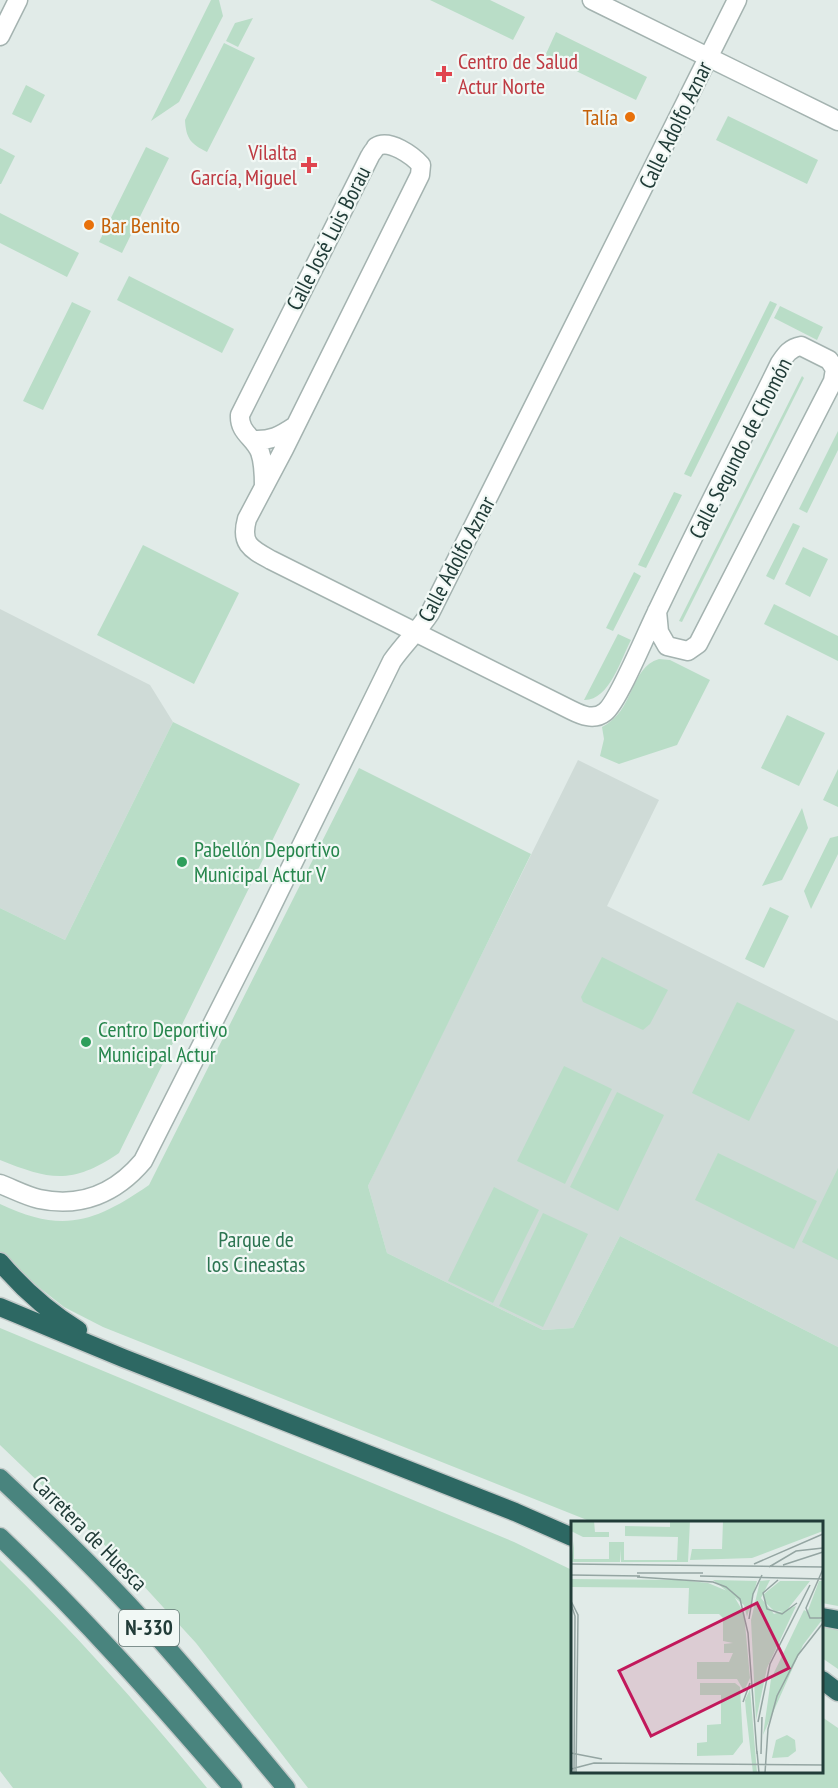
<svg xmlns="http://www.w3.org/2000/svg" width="838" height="1788" font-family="'PT Sans Narrow',sans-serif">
<rect width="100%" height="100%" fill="#e1ebe8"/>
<path fill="#cfdbd7" d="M 0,609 L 150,685 L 173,722 L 65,940 L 0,908 Z
M 578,760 L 659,800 L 607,906 L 838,1021 L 838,1347 L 620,1236 L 573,1328 L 543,1330 L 387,1253 L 368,1186 L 397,1125 Z"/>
<path fill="#b9ddc7" d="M 211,0 L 219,0 L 223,16 L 179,102 L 151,121 Z
M 430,0 L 490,0 L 525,17 L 513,40 Z
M 253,18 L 238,47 L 226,41 L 235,23 Z
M 556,32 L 647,77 L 636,100 L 545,56 Z
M 224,43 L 255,58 L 207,152 C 191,144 186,139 185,120 Z
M 26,85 L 45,95 L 31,123 L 12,114 Z
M 728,116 L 818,160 L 807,184 L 716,140 Z
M 146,147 L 169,158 L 122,253 L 99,242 Z
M 0,148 L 15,156 L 1,184 L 0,184 Z
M 0,213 L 79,253 L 67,277 L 0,243 Z
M 129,276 L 234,329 L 222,353 L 117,300 Z
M 770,301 L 777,304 L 691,477 L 684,474 Z
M 72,302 L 91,311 L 43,410 L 23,401 Z
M 780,306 L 823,327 L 817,340 L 774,318 Z
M 802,376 L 804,378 L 682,622 L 679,621 Z
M 838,431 L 838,450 L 807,513 L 799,509 Z
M 674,492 L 682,495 L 646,568 L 638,565 Z
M 793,523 L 800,526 L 774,580 L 766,576 Z
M 143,545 L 239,593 L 194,684 L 97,635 Z
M 803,547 L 828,559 L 810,597 L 785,584 Z
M 634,572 L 641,576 L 613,631 L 606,628 Z
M 774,604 L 838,636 L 838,661 L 764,624 Z
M 618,634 L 631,640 C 621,659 609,701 584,700 Z
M 659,659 L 670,660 L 710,680 L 677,745 L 619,764 L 600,756 L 604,739 L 602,727 C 635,711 629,668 659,659 Z
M 787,715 L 825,733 L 799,786 L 761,768 Z
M 173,722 L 300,784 L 119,1153 C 72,1185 50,1180 0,1160 L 0,908 L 65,940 Z
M 359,768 L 531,854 L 368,1186 L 387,1253 L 543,1330 L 573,1328 L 620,1236 L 838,1347 L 838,1606 L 822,1603 L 822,1522 L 592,1522 L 103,1327 L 64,1307 L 36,1285 L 0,1253 L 0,1204 C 63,1234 95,1222 149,1185 Z
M 838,769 L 838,807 L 823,800 Z
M 802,808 L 808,828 L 782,880 L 762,886 Z
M 838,836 L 838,854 L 811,909 L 804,891 L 830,838 Z
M 770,907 L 789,916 L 764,968 L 745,959 Z
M 602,957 L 668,990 L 650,1024 L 643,1030 L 583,1002 L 581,997 Z
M 737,1002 L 795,1030 L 749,1121 L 692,1093 Z
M 564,1066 L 612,1089 L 565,1184 L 517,1161 Z
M 617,1092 L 664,1115 L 618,1211 L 570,1187 Z
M 718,1153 L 817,1201 L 794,1249 L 695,1200 Z
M 838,1168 L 838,1260 L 802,1242 Z
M 494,1187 L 539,1210 L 493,1303 L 448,1281 Z
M 543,1213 L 588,1234 L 543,1327 L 499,1306 Z
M 0,1328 L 514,1542 L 572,1570 L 572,1772 L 822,1772 L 822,1717 L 838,1728 L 838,1788 L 308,1788 L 196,1643 L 119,1559 L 0,1445 Z
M 0,1560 C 74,1632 142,1708 207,1788 L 13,1788 L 0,1771 Z
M 822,1625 L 838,1628 L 838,1669 L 822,1658 Z"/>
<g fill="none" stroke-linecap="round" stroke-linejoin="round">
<g stroke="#a4b3b0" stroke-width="21">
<path id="minor" d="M 592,0 L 838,121
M 0,36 L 18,0
M 253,440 C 271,441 280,436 295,426
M 264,487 C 264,475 264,463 260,452 C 254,437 239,433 240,415 L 370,156 C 370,155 376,148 376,147 C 389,138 413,156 421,165 L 420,175 L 284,449 L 247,519 C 240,544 251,549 271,560 L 571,710 C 581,715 594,721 605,712 C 617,703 645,637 653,620 C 694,533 738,448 780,363 C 786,354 790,348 801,346 L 829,360 L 835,369 L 833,381 L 698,644 L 688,651 L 667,646 L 659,632 L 657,611
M 0,1184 C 13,1189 26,1196 39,1199 C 81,1208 116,1193 143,1161 L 264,922 L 392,661 C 404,644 419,630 430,613 L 737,0"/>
</g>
<g stroke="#c1c8c7" stroke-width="21">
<path id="trunk" d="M 0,1478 C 47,1522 93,1566 137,1614 C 188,1670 237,1729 286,1788
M 0,1537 C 84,1617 158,1701 233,1788"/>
</g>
<g stroke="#c1c8c7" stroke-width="21">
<path id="motorway" d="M 0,1262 C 22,1288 49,1312 78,1330
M 0,1307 L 123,1358 L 515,1512 L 572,1537
M 822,1617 L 838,1620
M 822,1680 L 838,1692"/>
</g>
<use href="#minor" stroke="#fff" stroke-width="18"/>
<use href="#trunk" stroke="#49847e" stroke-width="18"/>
<use href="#motorway" stroke="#2d6863" stroke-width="18"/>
</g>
<g fill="#e0444e" stroke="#f1f8f5" stroke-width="2">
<path d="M441 65h6v6h6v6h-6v6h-6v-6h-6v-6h6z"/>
<path d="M306 156h6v6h6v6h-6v6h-6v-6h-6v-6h6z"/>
</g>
<g fill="#e8710a" stroke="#f1f8f5" stroke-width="2">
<circle cx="630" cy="117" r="6"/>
<circle cx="89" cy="225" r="6"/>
</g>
<g fill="#2e9e5b" stroke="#f1f8f5" stroke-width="2">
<circle cx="182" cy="862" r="6"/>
<circle cx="86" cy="1042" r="6"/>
</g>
<g text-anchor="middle" stroke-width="4.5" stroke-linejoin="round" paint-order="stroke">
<rect fill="#f1f8f5" stroke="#5f7471" stroke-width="1.5" x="119" y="1610" width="60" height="36" rx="4.5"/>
<g font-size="21" font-weight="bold" fill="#213c38">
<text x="149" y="1635">N-330</text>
</g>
<g font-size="22" fill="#be3a42" stroke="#f1f8f5" text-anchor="start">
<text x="458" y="69">Centro de Salud<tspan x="458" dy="25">Actur Norte</tspan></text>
<text x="297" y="160" text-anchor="end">Vilalta<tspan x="297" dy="25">García, Miguel</tspan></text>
</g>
<g font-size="22" fill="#c56008" stroke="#f1f8f5" text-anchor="end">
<text x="618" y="125">Talía</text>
<text x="101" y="233" text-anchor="start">Bar Benito</text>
</g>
<g font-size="22" fill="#213c38" stroke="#f1f8f5">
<text transform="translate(675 125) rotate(-64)" y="8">Calle Adolfo Aznar</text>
<text transform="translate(328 238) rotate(-63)" y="8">Calle José Luis Borau</text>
<text transform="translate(740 448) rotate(-63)" y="8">Calle Segundo de Chomón</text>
<text transform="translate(456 559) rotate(-62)" y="8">Calle Adolfo Aznar</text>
<text transform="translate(90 1533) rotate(45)" y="8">Carretera de Huesca</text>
</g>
<g font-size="22" fill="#27864d" stroke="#f1f8f5" text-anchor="start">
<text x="194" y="857">Pabellón Deportivo<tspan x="194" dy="25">Municipal Actur V</tspan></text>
<text x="98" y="1037">Centro Deportivo<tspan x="98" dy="25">Municipal Actur</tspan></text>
</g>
<g font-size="22" fill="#2b7350" stroke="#f1f8f5">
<text x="256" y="1247">Parque de<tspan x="256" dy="25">los Cineastas</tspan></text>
</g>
</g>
<g transform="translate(571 1521)">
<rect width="252" height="252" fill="#e1ebe8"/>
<path d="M 0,0 L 23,0 L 24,11 L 38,11 L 38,16 L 12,16 L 0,10 ZM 99,0 L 119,0 L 117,41 L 50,41 L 50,28 L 49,41 L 0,41 L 3,20 L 3,38 L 38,38 L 38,21 L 53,21 L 53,39 L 106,39 L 107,16 L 54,15 L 54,5 L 99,6 ZM 152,0 L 252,0 L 252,10 L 181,37 L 119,39 L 121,28 L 151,28 ZM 0,58 L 110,59 L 137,62 L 161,72 L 173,92 L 179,157 L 173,170 L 166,158 L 126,158 L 126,141 L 158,141 L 162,132 L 153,132 L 153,123 L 162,122 L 152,120 L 152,97 L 148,93 L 117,93 L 118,67 L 0,66 ZM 142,59 L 186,60 L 176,96 L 173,84 ZM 199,59 L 190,77 L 203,93 L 225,85 L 196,147 L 185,199 L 180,99 L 189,60 ZM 209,60 L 239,60 L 216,89 L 204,91 L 194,81 L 193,73 ZM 248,60 L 252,60 L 250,98 L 236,92 ZM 233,89 L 251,99 L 232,124 L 192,214 L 200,158 ZM 129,162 L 164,162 L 169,166 L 172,221 L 162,234 L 126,235 L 126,222 L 136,221 L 136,204 L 150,203 L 150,174 L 129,174 ZM 179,168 L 186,252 L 182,252 L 175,191 L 174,179 ZM 216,214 L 224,219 L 225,230 L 217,236 L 201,237 L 205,219 Z" fill="#b9ddc7"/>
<path fill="none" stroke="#94a5a2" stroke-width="1.5" d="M 0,43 L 252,46M 183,43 L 252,13M 212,44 L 252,31M 198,46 L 225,30 L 252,27M 252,48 L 235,87 L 239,97 L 252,97M 66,52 L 132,52M 0,54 L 69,55M 129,55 L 252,58M 66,56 L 142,61 L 155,66 L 169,78 L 177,112 L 186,233M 207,59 L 192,72 L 196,88 L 211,93 L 226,82M 0,80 L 7,94 L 5,252M 0,83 L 4,95 L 3,252M 178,98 L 182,73 L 191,54M 172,181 L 179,162M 187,201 L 199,143 L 239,64M 186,230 L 188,252M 0,232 L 31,238M 190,233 L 191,196M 0,248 L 23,242 L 252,244M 194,252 L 197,208 L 206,175 L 227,134 L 252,102"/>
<path fill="#c2185b" fill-opacity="0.15" stroke="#c2185b" stroke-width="3" d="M 186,82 L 218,147 L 80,215 L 48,150 Z"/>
<rect width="252" height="252" fill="none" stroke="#213c38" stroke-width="3"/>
</g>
</svg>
